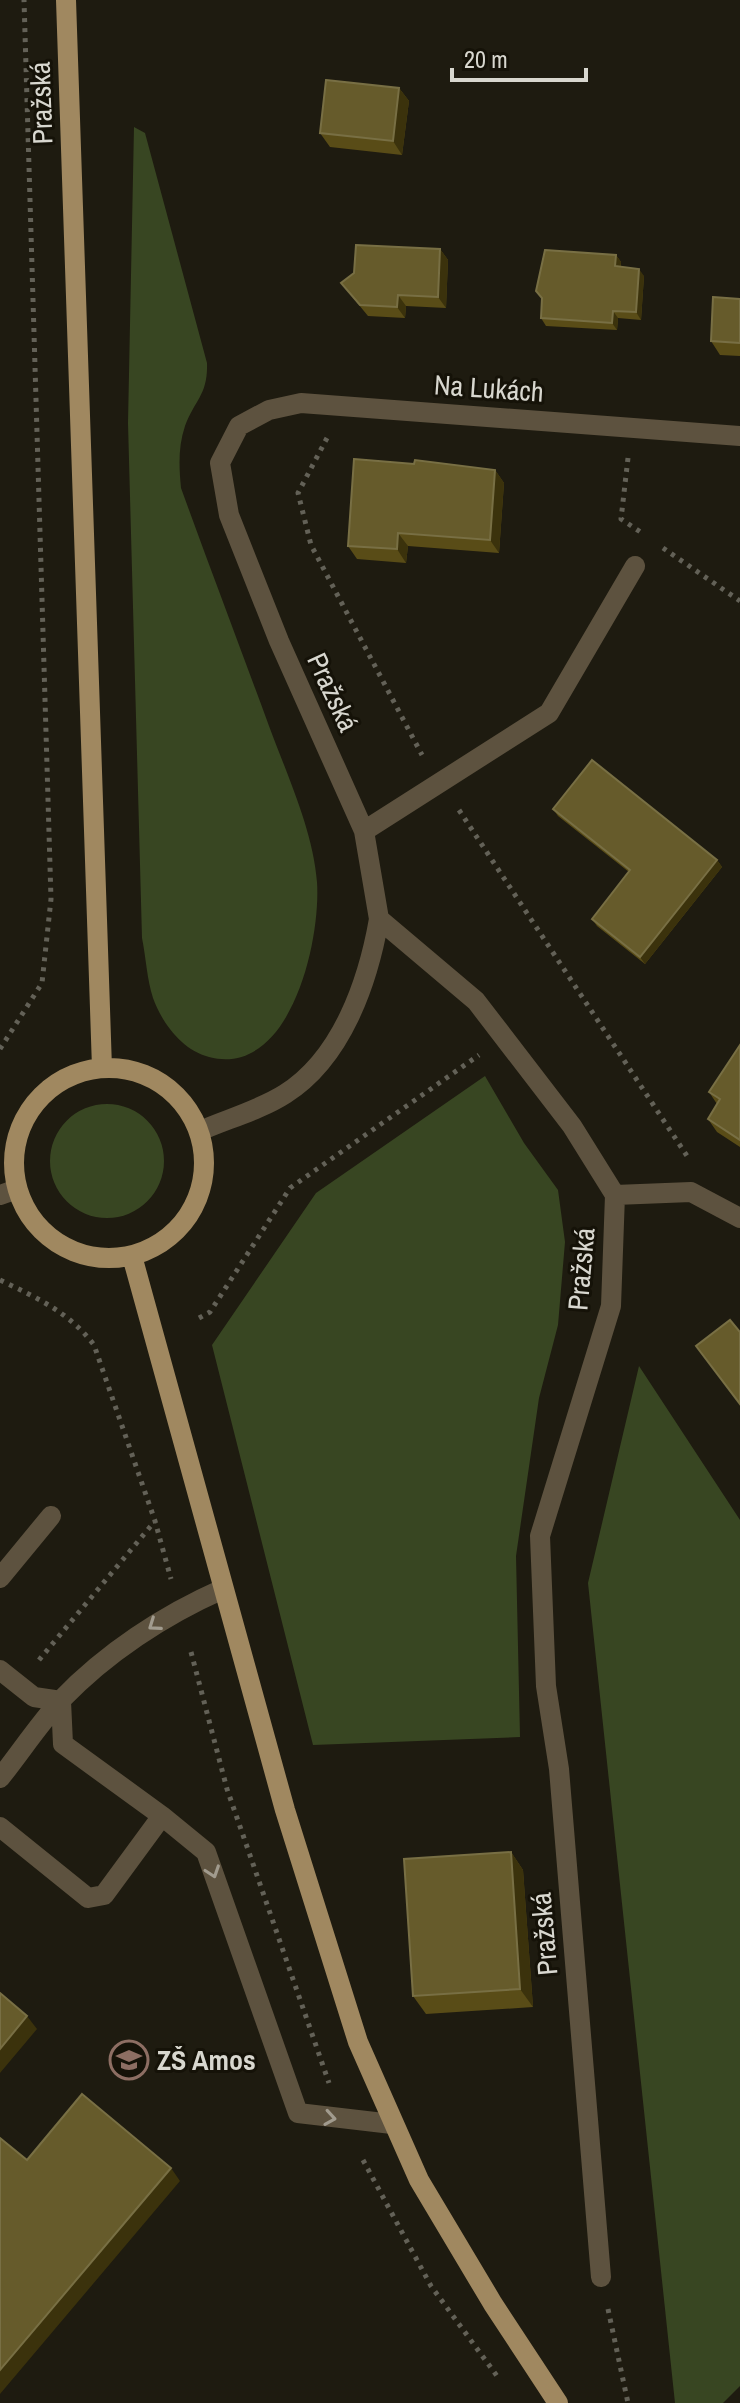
<svg xmlns="http://www.w3.org/2000/svg" width="740" height="2403" font-family="'Archivo Narrow',sans-serif">
<rect width="100%" height="100%" fill="#1e1b10"/>
<path fill="#384622" d="M 134,127 L 145,133 L 207,363 C 208,395 195,399 185,426 C 178,447 179,467 181,488 C 210,568 240,647 269,726 C 287,775 313,830 317,882 C 321,942 290,1078 209,1057 C 182,1050 162,1023 153,998 C 147,980 146,958 142,938 L 128,423 Z
M 485,1076 L 524,1143 L 558,1190 L 565,1242 L 558,1325 L 539,1398 L 516,1556 L 520,1737 L 313,1745 L 212,1345 L 316,1193 Z
M50 1161a57 57 0 1 1 114 0a57 57 0 1 1-114 0Z
M 639,1366 L 740,1520 L 740,2386 L 723,2403 L 675,2403 L 588,1583 Z"/>
<g fill="none" stroke-linecap="round" stroke-linejoin="round">
<path stroke="#636157" stroke-width="5" stroke-dasharray="4 6" stroke-linecap="butt" d="M 327,438 L 298,493 L 311,545 L 422,755
M 628,458 L 621,519 L 642,533
M 663,548 L 740,601
M 459,810 L 689,1159
M 0,1049 L 42,983 L 51,899 L 24,0
M 0,1280 C 37,1298 69,1312 94,1345 L 155,1521 L 171,1579
M 199,1318 L 210,1312 L 290,1188 L 479,1055
M 191,1652 L 227,1789 L 329,2083
M 39,1660 L 155,1521
M 363,2160 L 431,2286 L 497,2376
M 608,2309 L 628,2403"/>
<path stroke="#5d523f" stroke-width="20" d="M 364,831 L 549,713 L 635,566
M 200,1131 C 227,1119 260,1110 285,1094 C 342,1058 368,982 379,919
M 0,1195 L 17,1189
M 615,1195 L 691,1192 L 740,1218
M 0,1578 L 51,1516
M 0,1670 L 34,1697 L 61,1701
M 0,1778 C 20,1753 39,1724 61,1700 C 106,1653 164,1615 223,1589
M 162,1816 L 206,1852 L 298,2113 L 392,2124
M 0,1827 L 88,1898 L 104,1895 L 162,1816 L 63,1744 L 61,1701
M 601,2277 L 559,1769 L 546,1686 L 540,1536 L 611,1306 L 615,1195 L 572,1126 L 476,1001 L 379,919 L 364,831 L 279,641 L 229,515 L 220,463 L 239,426 L 269,410 L 301,403 L 740,436"/>
<path stroke="#a08860" stroke-width="20" d="M 66,0 L 102,1068
M14 1163a95 95 0 1 1 190 0a95 95 0 1 1-190 0Z
M 132,1256 L 285,1810 L 358,2042 L 419,2180 L 493,2304 L 558,2403"/>
</g>
<path fill="#594c17" d="M 399,88 L 409,101 L 402,155 L 330,147 L 320,133 Z
M 440,249 L 448,260 L 446,308 L 406,306 L 405,318 L 368,316 L 341,283 Z
M 616,255 L 621,262 L 621,267 L 644,276 L 641,320 L 618,318 L 617,330 L 546,326 L 541,318 Z
M 740,299 L 740,356 L 720,355 L 711,341 Z
M 495,470 L 504,483 L 499,553 L 408,546 L 406,563 L 357,559 L 348,546 Z
M 553,809 L 717,860 L 722,867 L 645,964 L 597,926 L 592,919 L 629,872 L 558,816 Z
M 740,1045 L 740,1147 L 717,1132 L 708,1119 L 717,1104 L 709,1092 Z
M 511,1852 L 523,1870 L 533,2007 L 426,2014 L 413,1996 Z"/>
<path fill="#3b320c" d="M 399,88 L 409,101 L 402,155 L 393,141 Z
M 440,249 L 448,260 L 446,308 L 438,297 Z
M 616,255 L 621,262 L 620,274 L 615,266 Z
M 639,269 L 644,276 L 641,320 L 636,312 Z
M 398,295 L 406,306 L 405,318 L 397,307 Z
M 613,311 L 618,318 L 617,330 L 612,323 Z
M 495,470 L 504,483 L 499,553 L 490,540 Z
M 398,533 L 408,546 L 406,563 L 397,549 Z
M 717,860 L 722,867 L 645,964 L 640,957 Z
M 511,1852 L 523,1870 L 533,2007 L 520,1989 Z
M 27,2016 L 37,2029 L 0,2073 L 0,2049 Z
M 171,2168 L 180,2181 L 0,2394 L 0,2370 Z"/>
<path fill="#665b2b" stroke="#786f44" stroke-width="2" d="M 326,80 L 399,88 L 393,141 L 320,133 Z
M 356,245 L 440,249 L 438,297 L 398,295 L 397,307 L 360,305 L 341,283 L 354,273 Z
M 545,250 L 616,255 L 615,266 L 639,269 L 636,312 L 613,311 L 612,323 L 541,318 L 542,298 L 536,291 Z
M 713,297 L 740,299 L 740,343 L 711,341 Z
M 354,459 L 414,464 L 415,460 L 495,470 L 490,540 L 398,533 L 397,549 L 348,546 Z
M 592,760 L 717,860 L 640,957 L 592,919 L 630,870 L 553,809 Z
M 740,1045 L 740,1140 L 708,1119 L 720,1099 L 709,1092 Z
M 730,1320 L 740,1332 L 740,1404 L 696,1346 Z
M 511,1852 L 520,1989 L 413,1996 L 404,1859 Z
M 0,1993 L 27,2016 L 0,2049 Z
M 82,2094 L 171,2168 L 0,2370 L 0,2138 L 27,2160 Z"/>
<defs><path id="oneway-chevron" d="M-2-3.5L2.5 0L-2 3.5" fill="none" stroke-width="1.6" stroke-linecap="round" stroke-linejoin="round" transform="scale(2)"/></defs>
<g stroke="#a19b8e">
<use href="#oneway-chevron" transform="translate(154 1625) rotate(145)"/>
<use href="#oneway-chevron" transform="translate(213 1872) rotate(71)"/>
<use href="#oneway-chevron" transform="translate(330 2118) rotate(9)"/>
</g>
<defs>
<g id="school-ring" transform="scale(2)"><circle r="9.5" fill="#151208" stroke="#8d6e63" stroke-width="1.5"/><path d="M0-5L7-2L0 1L-7-2ZM-4 1L0 2.5L4 1V4Q0 6-4 4Z" fill="#8d6e63"/></g>
</defs>
<g fill-rule="evenodd">
<use href="#school-ring" x="129" y="2060"/>
</g>
<g text-anchor="middle" stroke-width="6" stroke-linejoin="round" paint-order="stroke">
<g font-size="28" fill="#d8d7cf" stroke="#151208">
<text transform="translate(41 103) rotate(-92)" y="10">Pražská</text>
<text transform="translate(489 388) rotate(4)" y="10">Na Lukách</text>
<text transform="translate(333 692) rotate(65)" y="10">Pražská</text>
<text transform="translate(581 1269) rotate(-85)" y="10">Pražská</text>
<text transform="translate(544 1934) rotate(-95)" y="10">Pražská</text>
</g>
<g font-size="28" font-weight="bold" fill="#d8d7cf" stroke="#151208" text-anchor="start">
<text x="157" y="2070">ZŠ Amos</text>
</g>
</g>
<path d="M452 68v12h134v-12" fill="none" stroke="#d8d7cf" stroke-width="4"/>
<text x="464" y="68" font-size="24" fill="#d8d7cf" stroke="#151208" stroke-width="6" paint-order="stroke">20 m</text>
</svg>
